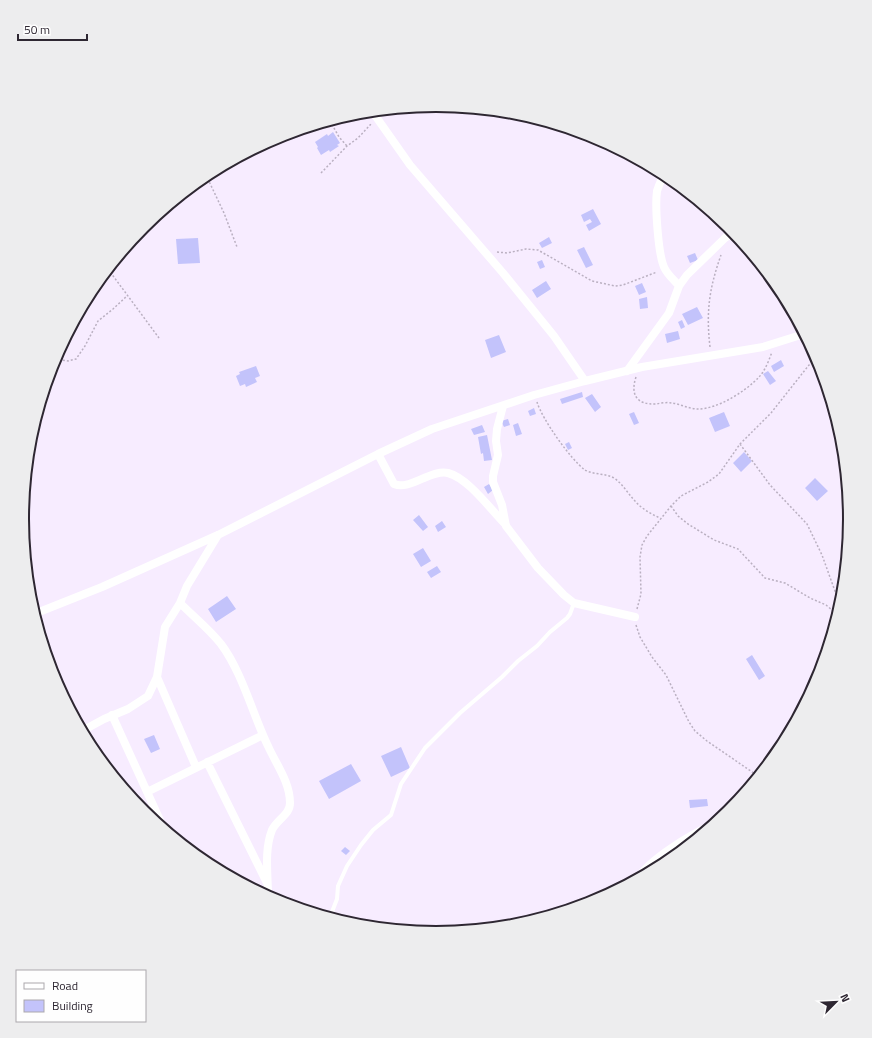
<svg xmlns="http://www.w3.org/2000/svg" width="872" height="1038" font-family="'Titillium Web',sans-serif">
<rect width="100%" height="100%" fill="#f7ecff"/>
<path fill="#c3c3fb" d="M 333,132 L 340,143 L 337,145 L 339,146 L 330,152 L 329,150 L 321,155 L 317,148 L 318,147 L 315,142 L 327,134 L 328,136 Z
M 593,209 L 601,224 L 589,231 L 586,225 L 592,222 L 590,219 L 584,222 L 581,215 Z
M 549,237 L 552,243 L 542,248 L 539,243 Z
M 198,238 L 200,263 L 178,264 L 176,239 Z
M 584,247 L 593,265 L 586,268 L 577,250 Z
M 695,253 L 698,260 L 690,263 L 687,256 Z
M 542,260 L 545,267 L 540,269 L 537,262 Z
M 546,281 L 551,289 L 537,298 L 532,290 Z
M 642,283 L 646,292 L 639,295 L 635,286 Z
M 647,297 L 648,308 L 640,309 L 639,299 Z
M 697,307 L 703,318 L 688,325 L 682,314 Z
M 682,320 L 685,327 L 681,329 L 678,322 Z
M 678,331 L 680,339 L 667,343 L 665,334 Z
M 499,335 L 506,352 L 491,358 L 485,340 Z
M 781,360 L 784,366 L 774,372 L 771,366 Z
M 256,366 L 260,376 L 255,378 L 257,382 L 246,387 L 245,384 L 240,386 L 236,376 L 240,374 L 239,372 Z
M 768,371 L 776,381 L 770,385 L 763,374 Z
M 582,392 L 583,397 L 562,404 L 560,399 Z
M 592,394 L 601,407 L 595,412 L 585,398 Z
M 534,408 L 536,414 L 530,416 L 528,411 Z
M 634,412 L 639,423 L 634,425 L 629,414 Z
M 724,412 L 730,426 L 715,432 L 709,418 Z
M 508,419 L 510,425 L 504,427 L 501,421 Z
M 518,423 L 522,434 L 516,436 L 513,425 Z
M 482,425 L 485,432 L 474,435 L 471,429 Z
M 487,435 L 492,460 L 484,461 L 483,453 L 481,454 L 478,437 Z
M 569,442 L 572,448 L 568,450 L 565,444 Z
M 744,452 L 752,461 L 741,472 L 733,463 Z
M 815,478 L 828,491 L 817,501 L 805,488 Z
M 489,484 L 493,490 L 488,494 L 484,487 Z
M 419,515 L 428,527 L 423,531 L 413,520 Z
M 442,521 L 446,527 L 438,532 L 435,526 Z
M 423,548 L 431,561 L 421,567 L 413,554 Z
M 437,566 L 441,572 L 431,578 L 427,572 Z
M 227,596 L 236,609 L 216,622 L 208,609 Z
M 752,655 L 765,676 L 759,680 L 746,659 Z
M 154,735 L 160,749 L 151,753 L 144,739 Z
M 401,747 L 410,768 L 391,777 L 381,756 Z
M 351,764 L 361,781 L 329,799 L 319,781 Z
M 707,799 L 708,806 L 690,808 L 689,800 Z
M 345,847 L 350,851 L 346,855 L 341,851 Z"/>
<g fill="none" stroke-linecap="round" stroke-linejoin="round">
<path stroke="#bab0c1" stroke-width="1.5" stroke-dasharray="2 2" stroke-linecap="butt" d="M 330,121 L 339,137 L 347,146
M 321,173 L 347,146 L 358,138 L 371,124
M 206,175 L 224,213 L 237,247
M 497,252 L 507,253 L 526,249 L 538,250 L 592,281 L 615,286 L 623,285 L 657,272
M 108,269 L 159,338
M 710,347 C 706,312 709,289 721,255
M 55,359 L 68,361 L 76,359 L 85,346 L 98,321 L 113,309 L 128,295
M 636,377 C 630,395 637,405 656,404 C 661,403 667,402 672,403 C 680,404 689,409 698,409 C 718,409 746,391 759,377 C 765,371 769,360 772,352
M 537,402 C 542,419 571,460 585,470 C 594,475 605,473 614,478 C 623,484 628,494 635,501 C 642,509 651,514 660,518
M 740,444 L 770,485 L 807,524 L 822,555 L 840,605
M 671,506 L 678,516 L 688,524 L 714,540 L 738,549 L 765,578 L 785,583 L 810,598 L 826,605 L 838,615
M 637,609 L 641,594 L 640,557 L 642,545 L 647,536 L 671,506 L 681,496 L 708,482 L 719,474 L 740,444 L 771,413 L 809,365 L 817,359
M 636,625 L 640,637 L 652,657 L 666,675 L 689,722 L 695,731 L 707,741 L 758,776"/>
<path stroke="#fff" stroke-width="4" d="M 330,917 L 337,899 L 338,886 L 347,866 L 361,845 L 373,830 L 391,815 L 401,784 L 425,748 L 460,713 L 502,677 L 518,661 L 537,646 L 550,632 L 567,618 L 570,614 L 574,603"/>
<path stroke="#fff" stroke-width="8" d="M 372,111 L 410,165 L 503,273 L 554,336 L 585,381
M 665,174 C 661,179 659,185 657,191 C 655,205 658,257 665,269 C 668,275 675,281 679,286
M 627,371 L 669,313 L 679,286 L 687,275 L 725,238 L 733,232
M 503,406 L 497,429 L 496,441 L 498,455 L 493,476 L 493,482 L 502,505 L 506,526 L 538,568 L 564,595 L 574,603 L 635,617
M 378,454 L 394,484 C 404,488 414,482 424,478 C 431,475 440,471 448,473 C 468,478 491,510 506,525
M 180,603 C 194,617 209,629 221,644 C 242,672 253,715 268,746 C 276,764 290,782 290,803 C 290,815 277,819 272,830 C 264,850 268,875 268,896
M 34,614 L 102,587 L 218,535 L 378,454 L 432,429 L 534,395 L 585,381 L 642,367 L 763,347 L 804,334
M 157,677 L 196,767
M 112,715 L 164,829
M 82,731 L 104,719 L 128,709 L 148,696 L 157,677 L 165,627 L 180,603 L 187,586 L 218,535
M 207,762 L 267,883
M 147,792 L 263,735
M 637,879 C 651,858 690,835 714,824"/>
</g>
<path d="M0 0H872V1038H0ZM29 519a407 407 0 1 1 814 0a407 407 0 1 1-814 0Z" fill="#ededee" fill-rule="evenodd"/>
<path fill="none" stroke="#2e2732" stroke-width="2" d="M29 519a407 407 0 1 1 814 0a407 407 0 1 1-814 0Z"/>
<rect x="16" y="970" width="130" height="52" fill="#fefefe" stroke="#aba8ac"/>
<rect x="24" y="983" width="20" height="6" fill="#ffffff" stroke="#aba8ac"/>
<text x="52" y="990" font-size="12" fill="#2e2732">Road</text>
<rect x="24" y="1000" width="20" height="12" fill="#c3c3fb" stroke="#aba8ac"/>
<text x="52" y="1010" font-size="12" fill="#2e2732">Building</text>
<g transform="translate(836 1002) rotate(66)" stroke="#fefefe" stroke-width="3" paint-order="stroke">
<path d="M0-3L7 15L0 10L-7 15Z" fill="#2e2732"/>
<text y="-6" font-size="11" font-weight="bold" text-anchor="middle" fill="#2e2732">N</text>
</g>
<path d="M18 34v6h69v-6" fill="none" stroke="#2e2732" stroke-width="2"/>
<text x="24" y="34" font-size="12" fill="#2e2732" stroke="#fefefe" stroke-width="3" paint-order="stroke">50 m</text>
</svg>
